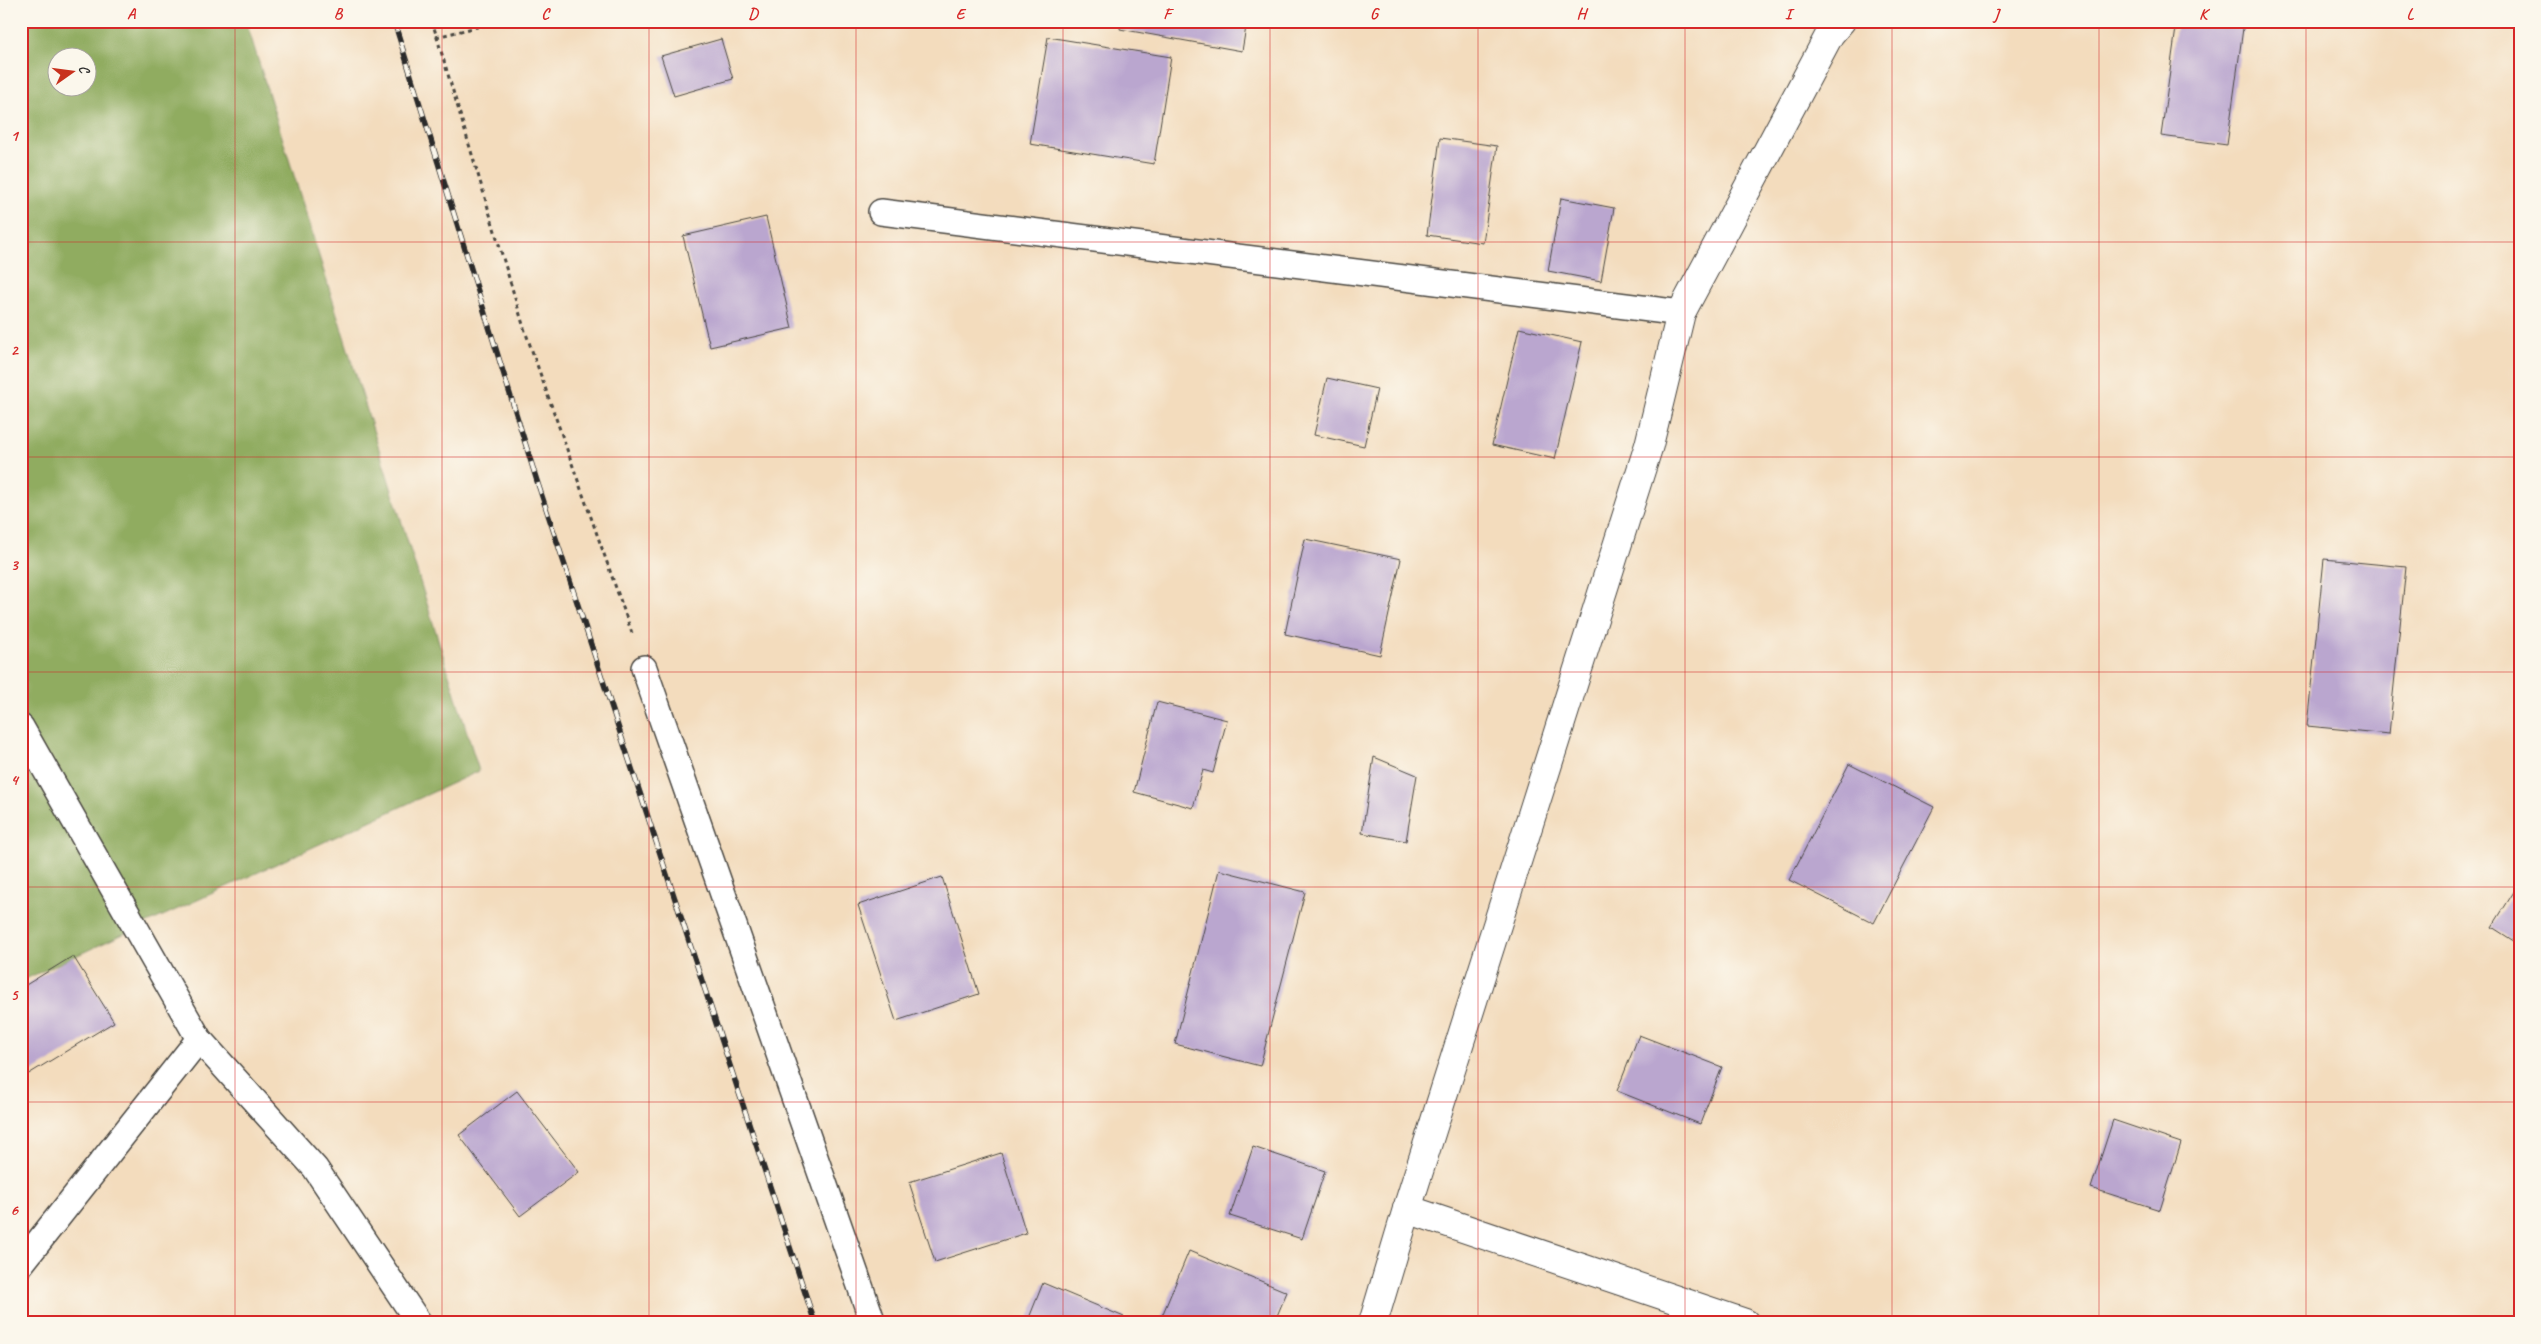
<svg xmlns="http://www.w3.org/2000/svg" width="2541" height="1344" font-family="Caveat,sans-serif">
<rect width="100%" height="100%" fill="#fbf7ec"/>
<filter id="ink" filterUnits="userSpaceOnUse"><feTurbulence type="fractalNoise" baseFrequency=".02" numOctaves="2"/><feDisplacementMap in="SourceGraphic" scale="10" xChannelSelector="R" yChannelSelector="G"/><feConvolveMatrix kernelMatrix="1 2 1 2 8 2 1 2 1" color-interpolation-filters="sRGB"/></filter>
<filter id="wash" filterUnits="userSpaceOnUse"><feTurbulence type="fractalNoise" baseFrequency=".0096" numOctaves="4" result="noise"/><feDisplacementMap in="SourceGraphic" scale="20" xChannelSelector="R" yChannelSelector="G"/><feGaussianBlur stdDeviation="1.12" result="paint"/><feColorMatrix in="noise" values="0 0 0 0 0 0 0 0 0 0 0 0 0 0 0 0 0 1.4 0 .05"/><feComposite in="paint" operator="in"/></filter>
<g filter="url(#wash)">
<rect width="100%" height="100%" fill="#f3dcbd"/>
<path fill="#90ac60" stroke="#5e6c46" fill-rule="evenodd" d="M 21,21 L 246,21 L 479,771 L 21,981 ZM 58,58 L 88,58 L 88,88 L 58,88 Z"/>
<g id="blocks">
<path fill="#baa6cf" d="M 1121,21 L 1247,21 L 1242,51 L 1120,29 Z
M 2177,21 L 2244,21 L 2227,145 L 2161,136 Z
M 1048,37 L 1171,57 L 1154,164 L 1030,144 Z
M 721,39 L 733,79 L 674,96 L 661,56 Z
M 1440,138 L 1497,146 L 1483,243 L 1427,235 Z
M 1561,198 L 1614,208 L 1601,281 L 1548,271 Z
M 766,217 L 792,328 L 710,347 L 683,236 Z
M 1519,328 L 1582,342 L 1555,459 L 1492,445 Z
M 1327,378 L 1377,389 L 1364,446 L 1314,435 Z
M 1305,539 L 1401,559 L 1380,655 L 1285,634 Z
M 2324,559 L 2406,567 L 2389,734 L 2307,726 Z
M 1157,702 L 1227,720 L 1213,773 L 1203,770 L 1193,808 L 1134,792 Z
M 1374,757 L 1417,775 L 1406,841 L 1362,833 Z
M 1849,764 L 1934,807 L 1874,923 L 1789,880 Z
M 1219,870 L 1305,892 L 1260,1066 L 1175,1044 Z
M 942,877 L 979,994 L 896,1021 L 858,905 Z
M 2520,882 L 2520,945 L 2492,927 Z
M 73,956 L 114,1022 L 22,1078 L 21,988 Z
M 1639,1035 L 1722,1067 L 1700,1124 L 1617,1091 Z
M 517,1091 L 579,1172 L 520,1216 L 459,1135 Z
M 2113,1120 L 2181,1143 L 2160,1210 L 2091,1188 Z
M 1253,1147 L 1325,1171 L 1302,1239 L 1230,1216 Z
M 1001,1153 L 1026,1233 L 935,1262 L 909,1182 Z
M 1189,1251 L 1287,1292 L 1274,1323 L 1159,1323 Z
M 1043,1283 L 1124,1317 L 1122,1323 L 1027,1323 Z"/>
</g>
</g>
<g filter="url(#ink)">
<use href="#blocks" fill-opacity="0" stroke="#494641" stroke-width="1"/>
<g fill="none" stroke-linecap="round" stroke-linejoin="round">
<g stroke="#494641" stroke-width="28">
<path id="service" d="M 881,212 L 1681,313
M 644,668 L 873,1323
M 21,727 L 199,1039 L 315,1168 L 419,1323
M 21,1264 L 199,1039"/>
</g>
<g stroke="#494641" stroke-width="30">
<path id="minor" d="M 1407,1209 L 1745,1323"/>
</g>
<g stroke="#494641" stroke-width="30">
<path id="tertiary" d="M 1373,1323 L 1407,1209 L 1649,445 L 1681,313 L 1830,34 L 1841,21"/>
</g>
<path stroke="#494641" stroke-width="3" stroke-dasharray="4 4" stroke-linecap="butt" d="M 432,21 L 524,328 L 633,636
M 436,37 L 502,21"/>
<use href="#service" stroke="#fff" stroke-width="25"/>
<use href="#minor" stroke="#fff" stroke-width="28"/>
<use href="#tertiary" stroke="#fff" stroke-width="28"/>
<g stroke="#2b2b2b" stroke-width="5.5">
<path id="rail" d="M 394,21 L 537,481 L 815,1323"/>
</g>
<use href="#rail" stroke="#fbf7ec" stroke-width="4" stroke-dasharray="11" stroke-linecap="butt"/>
</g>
</g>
<path fill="none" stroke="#d62828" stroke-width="1" stroke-opacity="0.55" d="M 235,21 L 235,1323M 442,21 L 442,1323M 649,21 L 649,1323M 856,21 L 856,1323M 1063,21 L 1063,1323M 1270,21 L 1270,1323M 1478,21 L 1478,1323M 1685,21 L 1685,1323M 1892,21 L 1892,1323M 2099,21 L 2099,1323M 2306,21 L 2306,1323M 21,242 L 2520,242M 21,457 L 2520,457M 21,672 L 2520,672M 21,887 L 2520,887M 21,1102 L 2520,1102"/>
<rect width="2541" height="1344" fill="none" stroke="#fbf7ec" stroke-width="55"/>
<g transform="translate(72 72) rotate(76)"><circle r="24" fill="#fbf7ec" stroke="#a8a59f"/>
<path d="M0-4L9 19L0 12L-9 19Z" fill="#c8321e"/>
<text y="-8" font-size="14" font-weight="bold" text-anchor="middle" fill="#2b2b2b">С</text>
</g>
<rect x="28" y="28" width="2486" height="1288" fill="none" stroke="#d62828" stroke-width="2"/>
<g font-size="16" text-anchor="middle" font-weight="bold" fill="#d62828">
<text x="131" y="19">A</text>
<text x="338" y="19">B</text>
<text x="545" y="19">C</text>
<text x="753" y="19">D</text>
<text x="960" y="19">E</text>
<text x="1167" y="19">F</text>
<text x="1374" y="19">G</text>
<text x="1581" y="19">H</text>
<text x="1788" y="19">I</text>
<text x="1996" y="19">J</text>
<text x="2203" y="19">K</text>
<text x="2410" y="19">L</text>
<text x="14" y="141">1</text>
<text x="14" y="355">2</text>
<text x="14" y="570">3</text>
<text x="14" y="785">4</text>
<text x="14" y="1000">5</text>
<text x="14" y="1215">6</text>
</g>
</svg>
